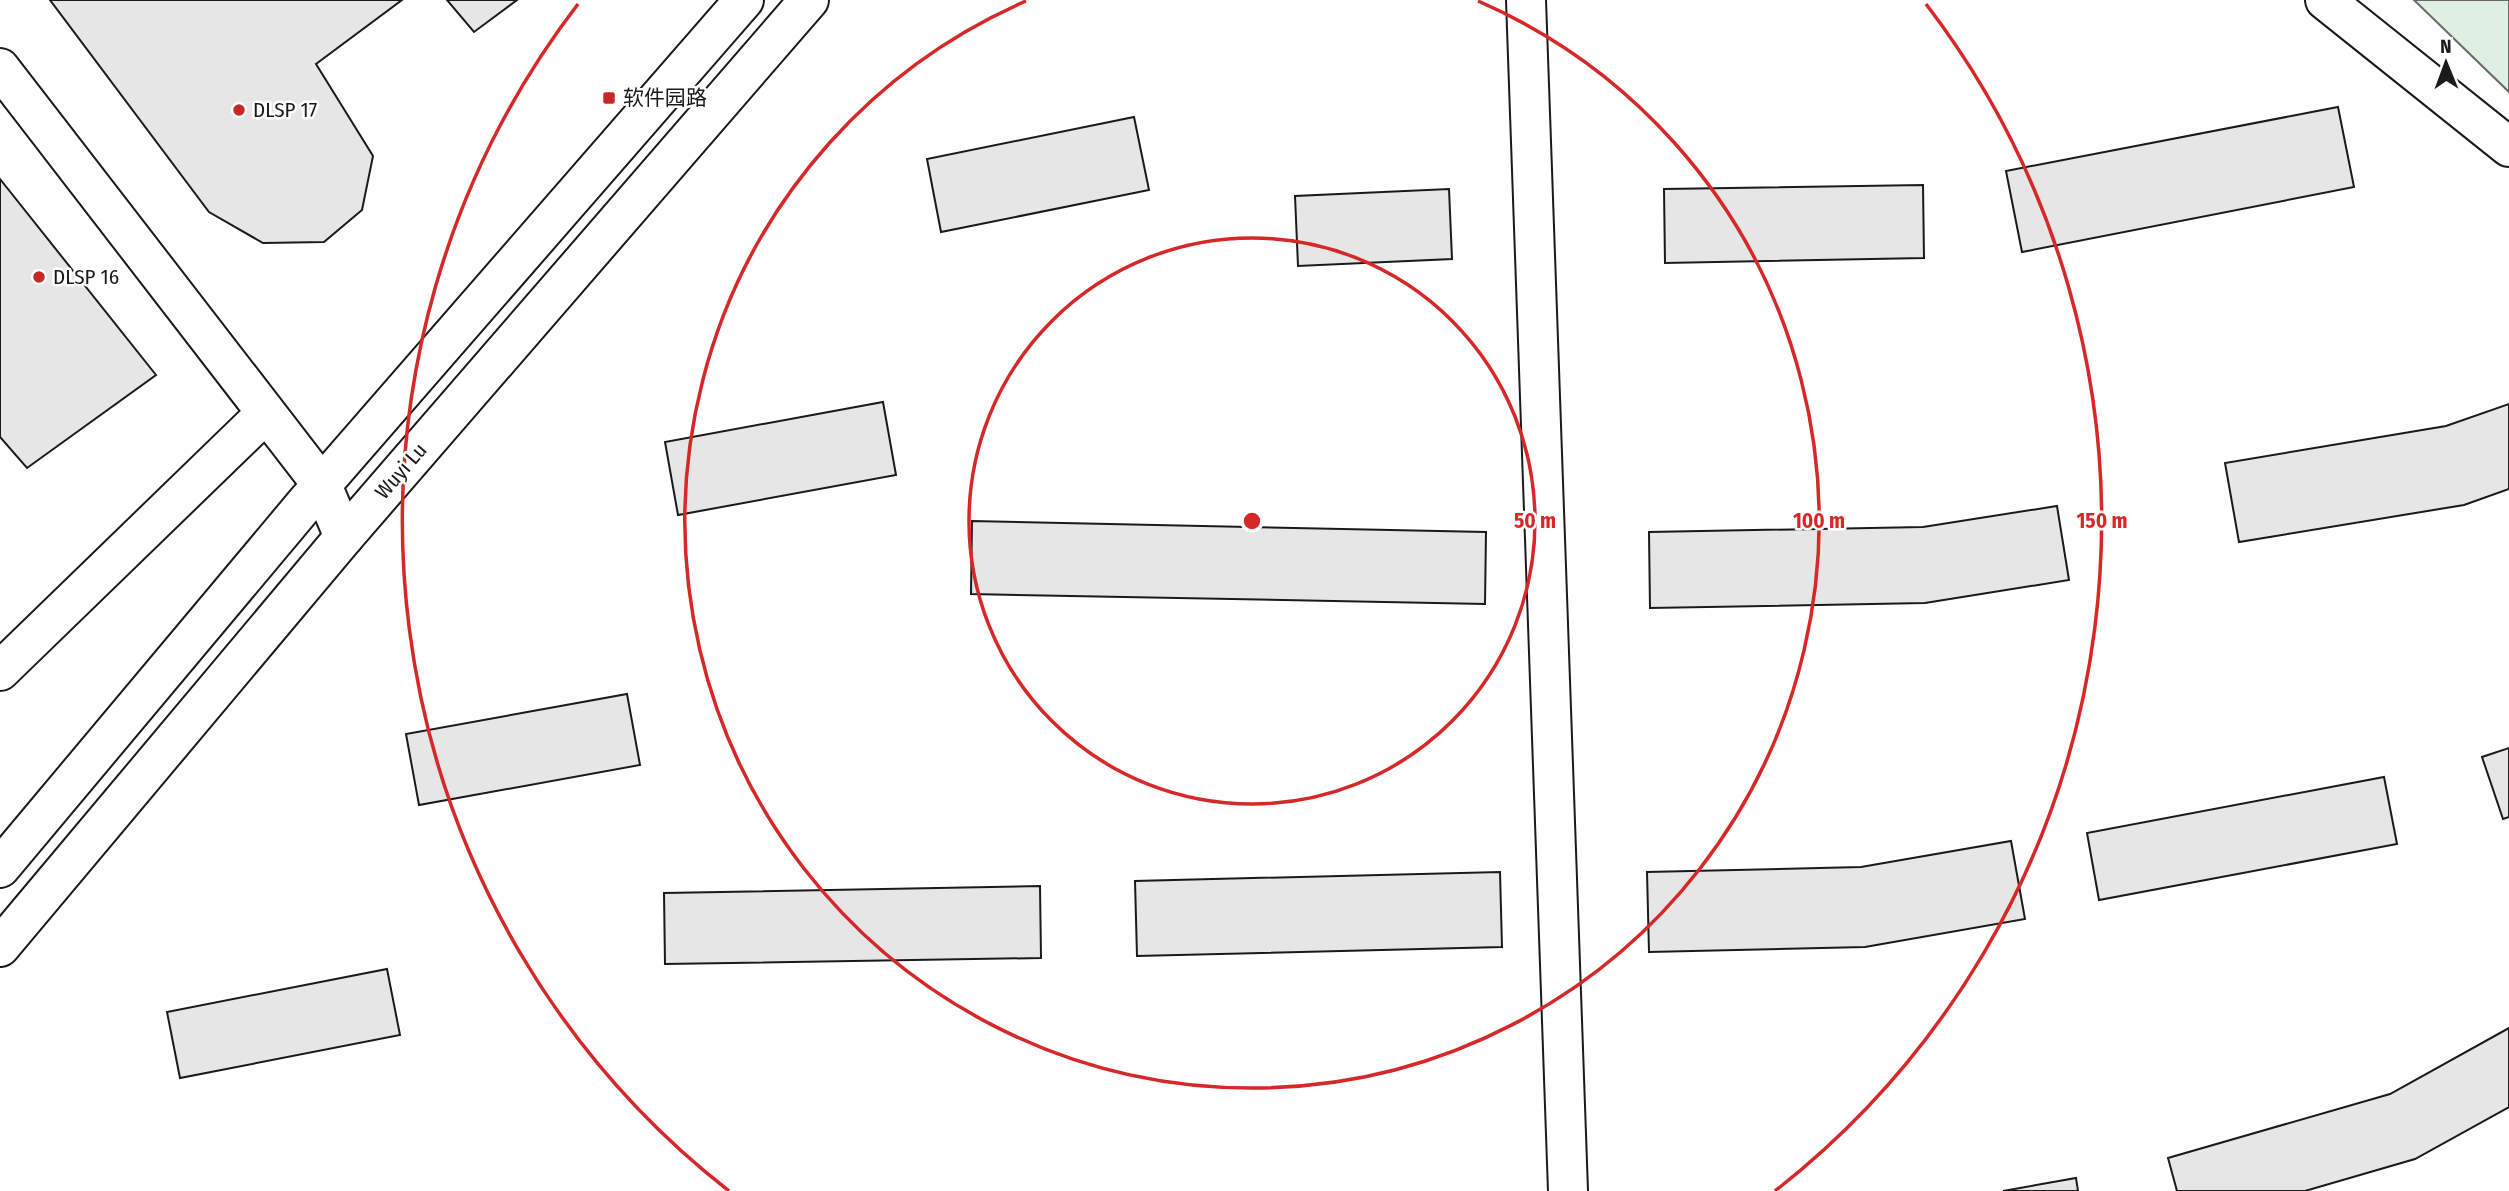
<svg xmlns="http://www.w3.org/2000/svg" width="2509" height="1191" font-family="'Fira Sans Condensed','Noto Sans SC',sans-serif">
<rect width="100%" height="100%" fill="#fff"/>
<path fill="#e0efe3" stroke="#6a6a6a" stroke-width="2" d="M 2414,0 L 2509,0 L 2509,92 Z"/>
<path fill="#e6e6e6" stroke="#1a1a1a" stroke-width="2" d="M 50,0 L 402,0 L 316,64 L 373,156 L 362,210 L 324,242 L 263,243 L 209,212 Z
M 447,0 L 517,0 L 474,32 Z
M 2338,107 L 2354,187 L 2022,252 L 2006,171 Z
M 1134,117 L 1149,190 L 941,232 L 927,159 Z
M 0,179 L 156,375 L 27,468 L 0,437 Z
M 1923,185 L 1924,258 L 1665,263 L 1664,189 Z
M 1449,189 L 1452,259 L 1298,266 L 1295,196 Z
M 883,402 L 896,475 L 678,515 L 665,442 Z
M 2509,404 L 2509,489 L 2464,505 L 2239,542 L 2225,463 L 2446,426 Z
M 2057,506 L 2069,580 L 1925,603 L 1650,608 L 1649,532 L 1923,527 Z
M 972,521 L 1486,532 L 1485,604 L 971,594 Z
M 627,694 L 640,765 L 419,805 L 406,734 Z
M 2509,748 L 2509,817 L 2503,819 L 2482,757 Z
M 2384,777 L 2397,844 L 2099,900 L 2087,833 Z
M 2011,841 L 2025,919 L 1865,947 L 1649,952 L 1647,872 L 1861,867 Z
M 1500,872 L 1502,947 L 1137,956 L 1135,881 Z
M 1040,886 L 1041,958 L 665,964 L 664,893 Z
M 387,969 L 400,1035 L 180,1078 L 167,1012 Z
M 2509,1028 L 2509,1107 L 2415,1159 L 2305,1191 L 2177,1191 L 2168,1158 L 2390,1094 Z
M 2076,1178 L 2078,1191 L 2003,1191 Z"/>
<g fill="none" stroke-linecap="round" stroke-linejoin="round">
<g stroke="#1a1a1a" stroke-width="42">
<path id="minor" d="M 1526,0 L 1568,1191
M 2325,0 L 2509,147
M 0,68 L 322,485 L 344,537
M 0,671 L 265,414"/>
</g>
<g stroke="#1a1a1a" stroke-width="42">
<path id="major" d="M 0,868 L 305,504 L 744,0
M 0,947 L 344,537 L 809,0"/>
</g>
<use href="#minor" stroke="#fff" stroke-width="38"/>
<use href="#major" stroke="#fff" stroke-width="38"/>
</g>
<g fill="none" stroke="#d62828" stroke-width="3.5">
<circle cx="1252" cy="521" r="283"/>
<path d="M1478 1A567 567 0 1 1 1026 1"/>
<path d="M729 1191A850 850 0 0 1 578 4M1926 4A850 850 0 0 1 1775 1191"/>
</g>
<g fill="#c62828" stroke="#fff" stroke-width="2.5">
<rect x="602" y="91" width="14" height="14" rx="3.5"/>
<circle cx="239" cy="110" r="7"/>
<circle cx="39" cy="277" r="7"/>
</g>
<g text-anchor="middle" stroke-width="5" stroke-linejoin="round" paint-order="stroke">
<g font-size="21" fill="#1a1a1a" stroke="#fff" text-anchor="start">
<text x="623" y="105">软件园路</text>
<text x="253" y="117">DLSP 17</text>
<text x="53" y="284">DLSP 16</text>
</g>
<g font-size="21" fill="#1a1a1a" stroke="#fff">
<text transform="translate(401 471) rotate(-49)" y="7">Wuyi Lu</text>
</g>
</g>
<circle cx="1252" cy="521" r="10" fill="#d62828" stroke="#fff" stroke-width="3.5"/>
<g font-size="21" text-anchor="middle" font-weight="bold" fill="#d62828" stroke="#fff" stroke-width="5" stroke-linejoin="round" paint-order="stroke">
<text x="1535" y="528">50 m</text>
<text x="1819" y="528">100 m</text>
<text x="2102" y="528">150 m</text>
</g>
<g transform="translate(2446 63) rotate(359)" stroke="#ffffff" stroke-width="5" paint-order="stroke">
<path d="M0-5L12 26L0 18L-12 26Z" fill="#1a1a1a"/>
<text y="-10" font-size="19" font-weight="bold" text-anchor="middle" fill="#1a1a1a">N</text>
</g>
</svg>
